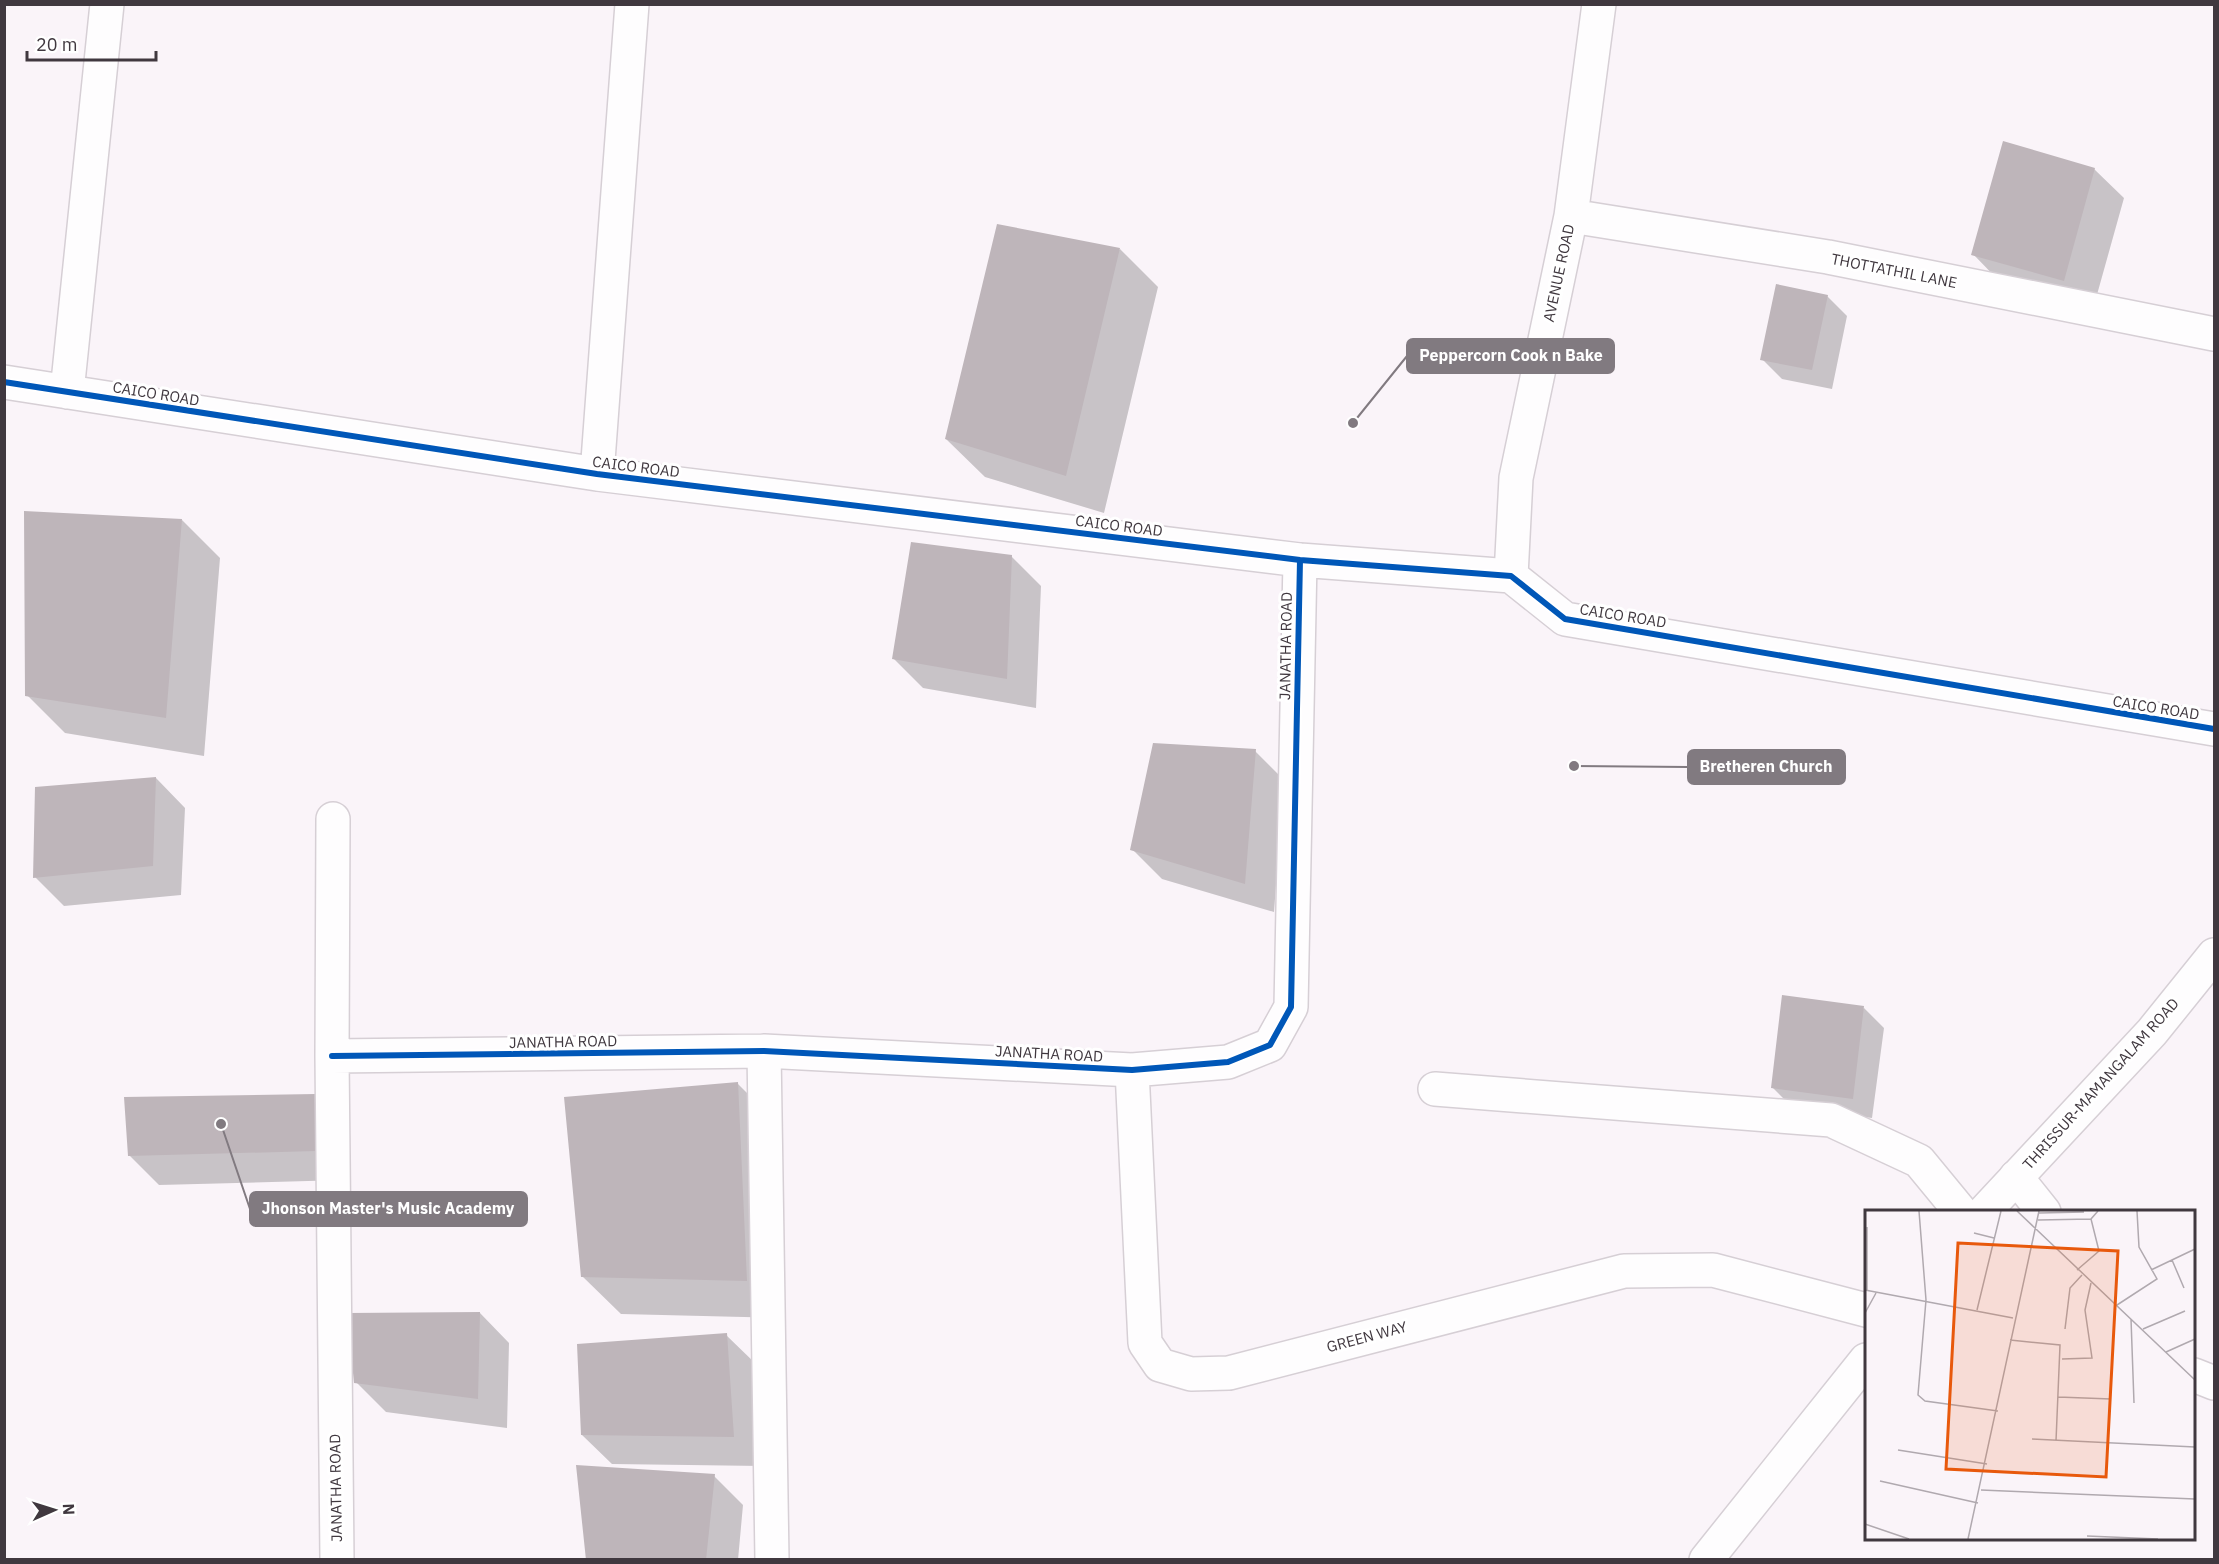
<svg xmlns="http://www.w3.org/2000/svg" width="2219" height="1564" font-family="'IBM Plex Sans',sans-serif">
<rect width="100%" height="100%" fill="#faf4f9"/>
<path fill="#0003" d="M 2094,169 L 2124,198 L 2093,309 L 2002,284 L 1973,254 Z
M 1120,249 L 1158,287 L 1104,513 L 985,477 L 946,439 Z
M 1827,296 L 1847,316 L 1832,389 L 1782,379 L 1762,359 Z
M 182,520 L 220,558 L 204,756 L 65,733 L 27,695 Z
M 1011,556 L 1041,586 L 1036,708 L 923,688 L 893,658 Z
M 1255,751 L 1284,780 L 1274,912 L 1162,879 L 1132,849 Z
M 156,778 L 185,808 L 181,895 L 64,906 L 35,877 Z
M 1864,1008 L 1884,1028 L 1872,1118 L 1792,1107 L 1772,1087 Z
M 738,1084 L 776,1122 L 785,1318 L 621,1314 L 582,1276 Z
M 316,1095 L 345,1180 L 159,1185 L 129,1155 Z
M 480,1313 L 509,1343 L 507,1428 L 386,1412 L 356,1382 Z
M 726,1335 L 756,1364 L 763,1466 L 612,1464 L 582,1435 Z
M 714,1476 L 743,1505 L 738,1560 L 587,1560 Z"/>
<path fill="#beb5ba" d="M 2003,141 L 2095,168 L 2064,281 L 1971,255 Z
M 997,224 L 1120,248 L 1066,476 L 945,439 Z
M 1776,284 L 1828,295 L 1812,370 L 1760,360 Z
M 24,511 L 182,519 L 166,718 L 25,696 Z
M 911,542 L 1012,555 L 1007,679 L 892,659 Z
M 1153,743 L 1256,749 L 1245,884 L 1130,850 Z
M 156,777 L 153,866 L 33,878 L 35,787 Z
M 1782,995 L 1864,1006 L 1853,1099 L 1771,1088 Z
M 738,1082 L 747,1281 L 581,1277 L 564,1097 Z
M 316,1094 L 316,1151 L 128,1156 L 124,1097 Z
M 480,1312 L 478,1399 L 354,1383 L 347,1313 Z
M 727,1333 L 734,1437 L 581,1435 L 577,1344 Z
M 576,1465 L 715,1474 L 706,1560 L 586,1560 Z"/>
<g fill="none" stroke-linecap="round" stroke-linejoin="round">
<g stroke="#d6cfd5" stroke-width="36">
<path id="minor" d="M 1571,216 L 1828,257 L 2214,334
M 4,382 L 597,474 L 1300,560 L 1511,576 L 1565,619 L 2214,729
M 67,392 L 107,4
M 597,474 L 632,4
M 1511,576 L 1516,478 L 1571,216 L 1599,4
M 333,819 L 332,1056 L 337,1560
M 764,1051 L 772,1560
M 332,1056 L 764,1051 L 1132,1070 L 1228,1062 L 1270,1045 L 1291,1007 L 1300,560
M 1132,1070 L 1145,1343 L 1160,1365 L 1191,1374 L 1229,1373 L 1624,1271 L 1713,1270 L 1866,1310
M 1435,1089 L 1831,1120 L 1919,1161 L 1961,1212
M 2016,1177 L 2044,1212
M 2194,1375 L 2214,1383"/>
</g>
<g stroke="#d6cfd5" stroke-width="36">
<path id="major" d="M 1984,1212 L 2152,1032 L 2214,955
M 1706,1560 L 1866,1360"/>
</g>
<use href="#minor" stroke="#fefdfe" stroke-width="33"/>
<use href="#major" stroke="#fefdfe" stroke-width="33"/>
<g stroke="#fff" stroke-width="10">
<path id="cycleway" d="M 4,382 L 597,474 L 1300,560 L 1511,576 L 1565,619 L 2214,729
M 332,1056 L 764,1051 L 1132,1070 L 1228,1062 L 1270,1045 L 1291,1007 L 1300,560"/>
</g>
<use href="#cycleway" stroke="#0057b8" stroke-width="6"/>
</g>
<g text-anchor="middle" stroke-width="6" stroke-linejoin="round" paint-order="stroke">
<g font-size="15" fill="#40383f" stroke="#fff">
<text transform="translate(1894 271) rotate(11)" y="5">THOTTATHIL LANE</text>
<text transform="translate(1559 273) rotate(-78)" y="5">AVENUE ROAD</text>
<text transform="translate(156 394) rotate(9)" y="5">CAICO ROAD</text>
<text transform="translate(636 467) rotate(7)" y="5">CAICO ROAD</text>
<text transform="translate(1119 526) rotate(7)" y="5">CAICO ROAD</text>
<text transform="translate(1623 616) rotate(9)" y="5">CAICO ROAD</text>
<text transform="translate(1286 646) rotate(-89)" y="5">JANATHA ROAD</text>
<text transform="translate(2156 708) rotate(9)" y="5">CAICO ROAD</text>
<text transform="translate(563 1042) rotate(-1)" y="5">JANATHA ROAD</text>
<text transform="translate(1049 1054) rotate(3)" y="5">JANATHA ROAD</text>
<text transform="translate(2101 1084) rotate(-48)" y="5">THRISSUR-MAMANGALAM ROAD</text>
<text transform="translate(1367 1337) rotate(-15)" y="5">GREEN WAY</text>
<text transform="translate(336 1488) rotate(-91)" y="5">JANATHA ROAD</text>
</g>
</g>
<g transform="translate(1865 1210)">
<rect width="330" height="330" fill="#faf4f9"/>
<path fill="none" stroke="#b0a9af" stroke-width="1.5" d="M 54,1 L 61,90 L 53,185 L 60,191 L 133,201M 152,1 L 330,170M 174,3 L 219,2M 173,10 L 226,9M 2,17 L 2,81M 109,23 L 129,28M 307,50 L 319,78M 212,60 L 234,41 L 226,9 L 233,1M 286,60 L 330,39M 0,80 L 148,108M 252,95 L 292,69 L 274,37 L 272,1M 112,100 L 136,1M 0,103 L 11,83M 266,109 L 269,193M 200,119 L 205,78 L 217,65M 278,119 L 320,101M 145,130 L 195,135 L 191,231M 301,142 L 330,129M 197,149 L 227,148 L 220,100 L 226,73M 193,187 L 246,189M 167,229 L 330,237M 33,240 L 122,254M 15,271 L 113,293M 116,280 L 330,289M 0,314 L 44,329M 222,326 L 293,329M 103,329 L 174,1"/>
<path fill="#e8590c" fill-opacity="0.15" stroke="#e8590c" stroke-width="3" d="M 93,33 L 253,41 L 241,267 L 81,259 Z"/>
<rect width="330" height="330" fill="none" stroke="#40383f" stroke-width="3"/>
</g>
<path fill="none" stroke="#817a80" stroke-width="2" d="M1353 423L1407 356M1574 766L1688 767M221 1124L250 1209"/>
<g fill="#817a80" stroke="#fff" stroke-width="2">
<circle cx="1353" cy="423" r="6"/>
<circle cx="1574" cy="766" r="6"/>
<circle cx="221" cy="1124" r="6"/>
</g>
<g fill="#817a80" stroke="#817a80" stroke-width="2">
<rect x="1407" y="339" width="207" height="34" rx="6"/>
<rect x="1688" y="750" width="157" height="34" rx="6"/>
<rect x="250" y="1192" width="277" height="34" rx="6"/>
</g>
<g font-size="16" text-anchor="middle" font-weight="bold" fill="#fff">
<text x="1511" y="361">Peppercorn Cook n Bake</text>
<text x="1766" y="772">Bretheren Church</text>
<text x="388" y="1214">Jhonson Master's Music Academy</text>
</g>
<rect width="2219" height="1564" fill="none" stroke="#40383f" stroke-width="12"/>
<g transform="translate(54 1510) rotate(87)" stroke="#ffffff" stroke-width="4.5" paint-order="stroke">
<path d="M0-4.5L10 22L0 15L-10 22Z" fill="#40383f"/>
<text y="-9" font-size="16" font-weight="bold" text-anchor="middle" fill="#40383f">N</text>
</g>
<path d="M27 51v9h129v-9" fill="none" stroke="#40383f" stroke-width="3"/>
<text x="36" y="51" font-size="18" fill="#40383f" stroke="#ffffff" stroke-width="4.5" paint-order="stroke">20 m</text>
</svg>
